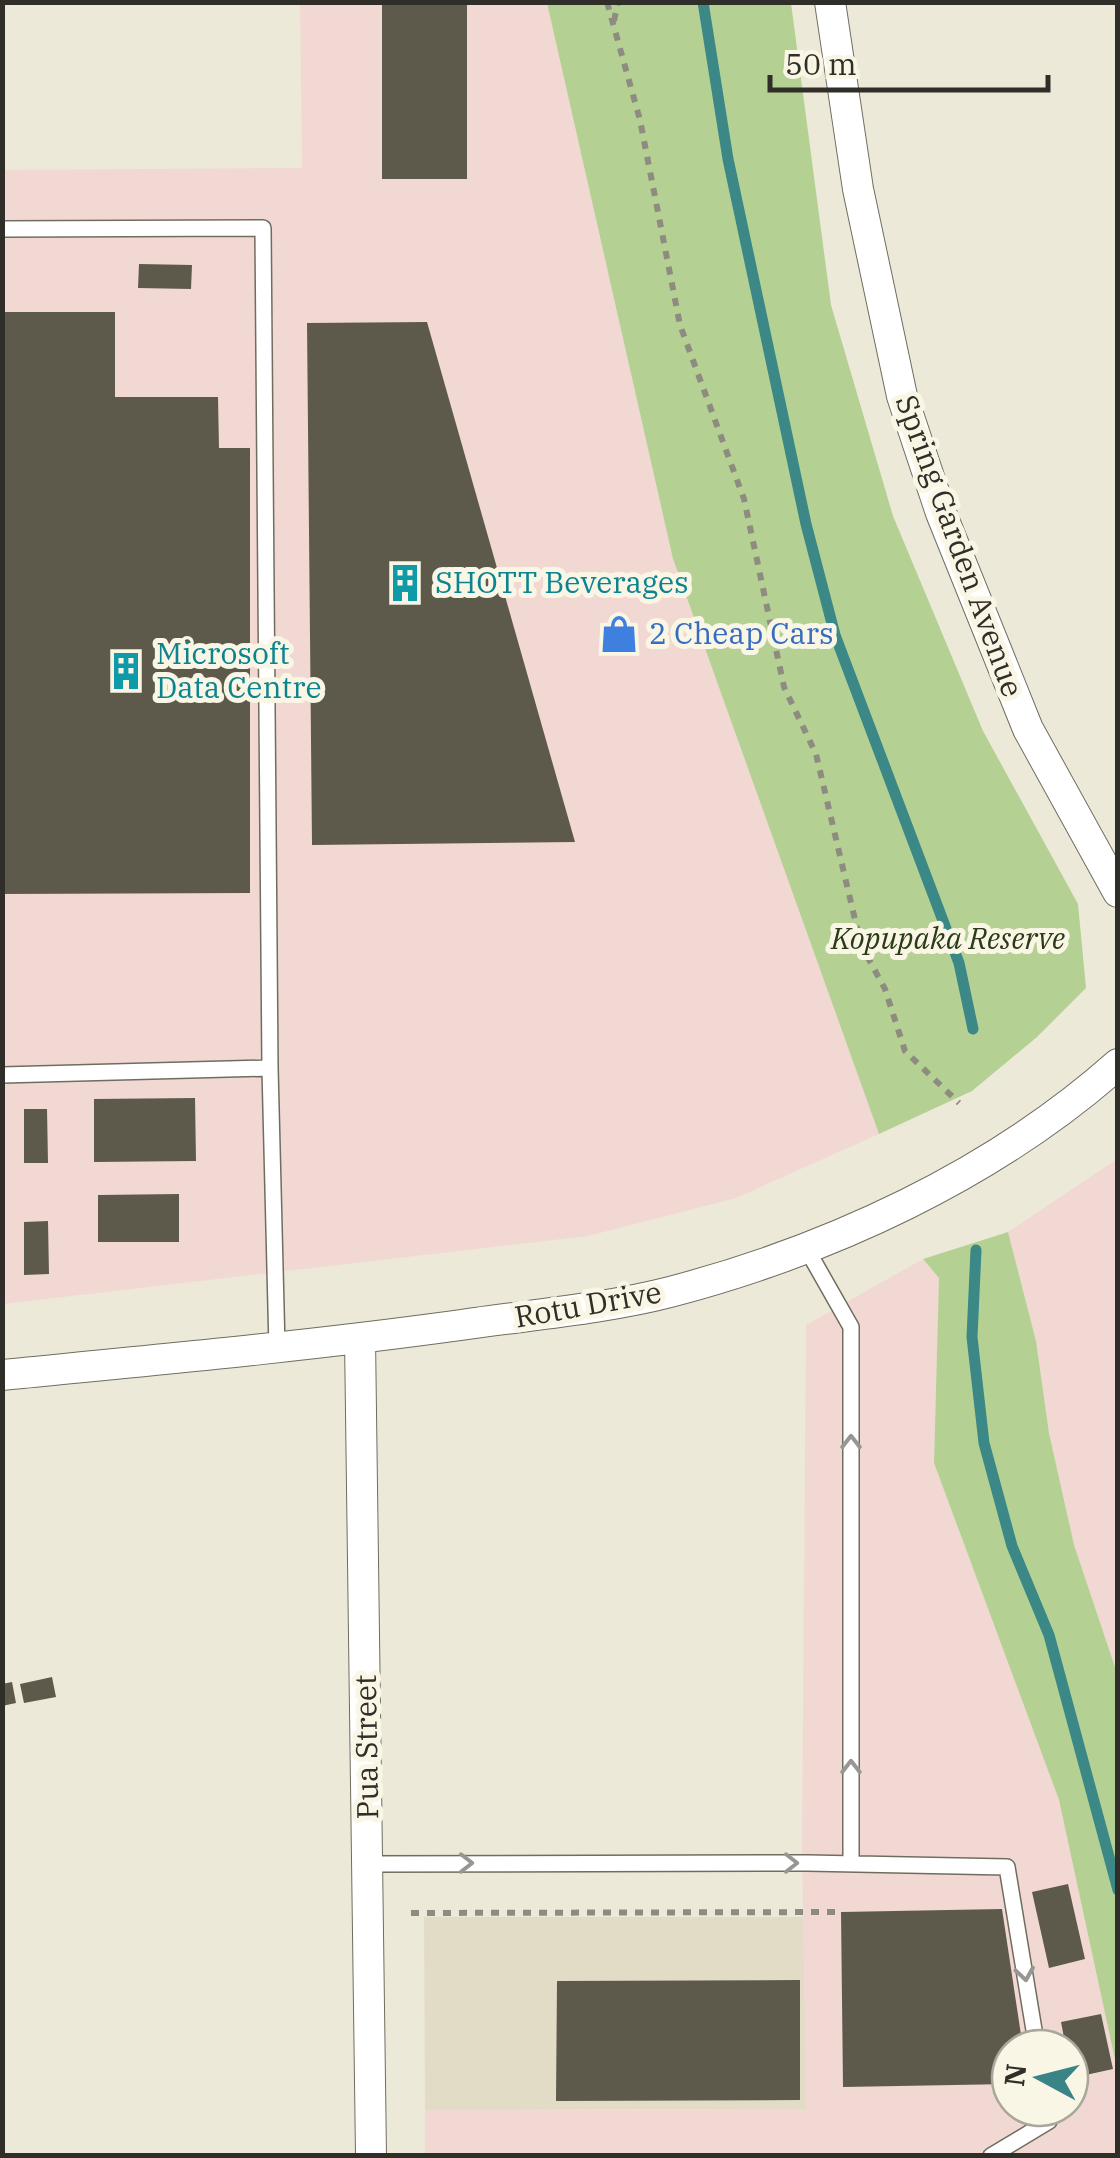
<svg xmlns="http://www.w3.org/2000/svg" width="1120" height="2158" font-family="'IBM Plex Serif',serif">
<rect width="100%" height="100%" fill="#ece9d9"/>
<path fill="#e2dcc6" d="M 424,1917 L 805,1917 L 807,2109 L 425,2110 Z"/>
<path fill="#f2d8d3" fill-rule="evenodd" d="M 300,3 L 547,3 L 673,559 L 879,1134 L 736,1198 L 588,1236 L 3,1304 L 2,170 L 302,168 Z
M 1117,1159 L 1117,1673 L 1074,1546 L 1049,1433 L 1036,1341 L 1008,1232 Z
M 923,1259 L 939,1278 L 934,1463 L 1059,1800 L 1117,2069 L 1117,2151 L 1110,2156 L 425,2155 L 425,2110 L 806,2109 L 802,1845 L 806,1325 ZM 1010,2048 L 1070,2048 L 1070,2108 L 1010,2108 Z"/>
<path fill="#b4d193" d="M 547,3 L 791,3 L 831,305 L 893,516 L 983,731 L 1078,904 L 1086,988 L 1037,1037 L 972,1091 L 879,1134 L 673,559 Z
M 1008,1232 L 1036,1341 L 1049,1433 L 1074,1545 L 1117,1673 L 1117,2069 L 1059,1800 L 934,1463 L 939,1278 L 923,1259 Z"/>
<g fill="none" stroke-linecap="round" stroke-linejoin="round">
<path stroke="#3b8887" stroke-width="11" d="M 703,2 L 728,159 L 806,524 L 835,635 L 959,963 L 973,1029
M 976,1250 L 972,1337 L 984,1443 L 1012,1546 L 1049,1635 L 1118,1890"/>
</g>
<path fill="#5d5a4c" d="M 382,2 L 467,2 L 467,179 L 382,179 Z
M 139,264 L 192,265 L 191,289 L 138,288 Z
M 2,312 L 115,312 L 115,397 L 218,397 L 219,448 L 250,448 L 250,893 L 2,894 Z
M 427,322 L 575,842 L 312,845 L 307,323 Z
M 195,1098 L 196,1161 L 94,1162 L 94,1099 Z
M 24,1109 L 47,1109 L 48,1163 L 24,1163 Z
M 179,1194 L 179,1242 L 98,1242 L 98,1195 Z
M 48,1221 L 49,1274 L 24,1275 L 24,1222 Z
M 52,1677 L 56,1697 L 24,1703 L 20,1684 Z
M 12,1682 L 16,1703 L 2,1706 L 2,1684 Z
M 1068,1884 L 1085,1959 L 1049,1968 L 1032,1892 Z
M 1002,1909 L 1023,2048 L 1010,2048 L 1010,2084 L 843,2087 L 841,1912 Z
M 800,1980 L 800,2100 L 556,2101 L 557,1981 Z
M 1101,2014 L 1113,2069 L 1072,2078 L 1070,2048 L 1066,2048 L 1061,2022 Z"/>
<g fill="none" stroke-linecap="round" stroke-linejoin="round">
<g stroke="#706d5f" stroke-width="18">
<path id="service" d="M 2,229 L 263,228 L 270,1068
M 2,1075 L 270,1068 L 277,1348
M 805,1246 L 851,1327 L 851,1864
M 368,1864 L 807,1863 L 1007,1867 L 1037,2048
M 991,2156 L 1049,2121 L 1047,2108"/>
</g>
<g stroke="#706d5f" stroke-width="32">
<path id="minor" d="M 830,2 L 858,189 L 902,396 L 941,513 L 1028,729 L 1118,892
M 360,1338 L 371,2156
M 2,1375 C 156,1360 308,1346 461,1325 C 529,1315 604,1309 670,1292 C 830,1250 993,1175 1118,1064"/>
</g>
<path stroke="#8e8c81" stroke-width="6" stroke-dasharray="8 8" stroke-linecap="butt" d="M 607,2 L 640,120 L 680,325 L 744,499 L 784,687 L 816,754 L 861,945 L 885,989 L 905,1051 L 959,1103
M 614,21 L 618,2
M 411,1913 L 841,1912"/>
<use href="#service" stroke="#fff" stroke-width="15"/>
<use href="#minor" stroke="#fff" stroke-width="30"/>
</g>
<defs><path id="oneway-chevron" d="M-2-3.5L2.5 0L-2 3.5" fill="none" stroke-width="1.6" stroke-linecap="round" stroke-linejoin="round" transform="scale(2.5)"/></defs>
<g stroke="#989694">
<use href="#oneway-chevron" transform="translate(851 1442) rotate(-90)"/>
<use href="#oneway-chevron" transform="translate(851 1767) rotate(-90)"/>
<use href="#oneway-chevron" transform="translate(466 1863)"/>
<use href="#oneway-chevron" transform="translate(791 1863)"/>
<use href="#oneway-chevron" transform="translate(1025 1974) rotate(81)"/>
</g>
<defs>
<g id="building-bare" transform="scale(3)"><path d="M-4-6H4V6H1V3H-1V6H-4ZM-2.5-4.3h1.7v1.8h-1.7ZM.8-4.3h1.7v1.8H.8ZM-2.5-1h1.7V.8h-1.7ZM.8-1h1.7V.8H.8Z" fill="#0f9aa8" stroke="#faf6e6" stroke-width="2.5" paint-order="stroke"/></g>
<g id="shop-bare" transform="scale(3)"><path d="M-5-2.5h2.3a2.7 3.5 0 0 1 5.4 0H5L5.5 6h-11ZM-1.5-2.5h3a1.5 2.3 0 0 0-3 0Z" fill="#3f7fe0" stroke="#faf6e6" stroke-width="2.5" paint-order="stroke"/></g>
</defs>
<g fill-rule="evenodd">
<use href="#building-bare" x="405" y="583"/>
<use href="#shop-bare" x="619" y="634"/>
<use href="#building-bare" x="126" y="671"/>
</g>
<g text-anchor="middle" stroke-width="10" stroke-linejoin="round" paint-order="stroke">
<g font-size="30" fill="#302e28" stroke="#faf6e6">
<text transform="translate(959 546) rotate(70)" y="10">Spring Garden Avenue</text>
<text transform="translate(588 1305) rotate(-10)" y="10">Rotu Drive</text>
<text transform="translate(367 1747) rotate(-91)" y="10">Pua Street</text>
</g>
<g font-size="30" fill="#0d838f" stroke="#faf6e6" text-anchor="start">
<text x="435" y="593">SHOTT Beverages</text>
<text x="156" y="664">Microsoft<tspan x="156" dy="34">Data Centre</tspan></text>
</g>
<g font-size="30" fill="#366cbe" stroke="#faf6e6" text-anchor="start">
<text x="649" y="644">2 Cheap Cars</text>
</g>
<g font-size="30" font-style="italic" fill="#2c3b17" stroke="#faf6e6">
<text x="948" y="949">Kopupaka Reserve</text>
</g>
</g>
<rect width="1120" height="2158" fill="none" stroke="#302e28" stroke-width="10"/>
<g transform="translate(1040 2078) rotate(277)"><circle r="48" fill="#faf6e6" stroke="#a9a69a" stroke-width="2.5"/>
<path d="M0-8L18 38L0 25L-18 38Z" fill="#3a8386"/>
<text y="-15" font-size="28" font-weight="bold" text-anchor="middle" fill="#302e28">N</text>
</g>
<path d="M770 75v15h278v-15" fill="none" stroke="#302e28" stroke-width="5"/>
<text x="785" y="75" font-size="30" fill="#302e28" stroke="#faf6e6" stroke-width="8" paint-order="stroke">50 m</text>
</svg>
